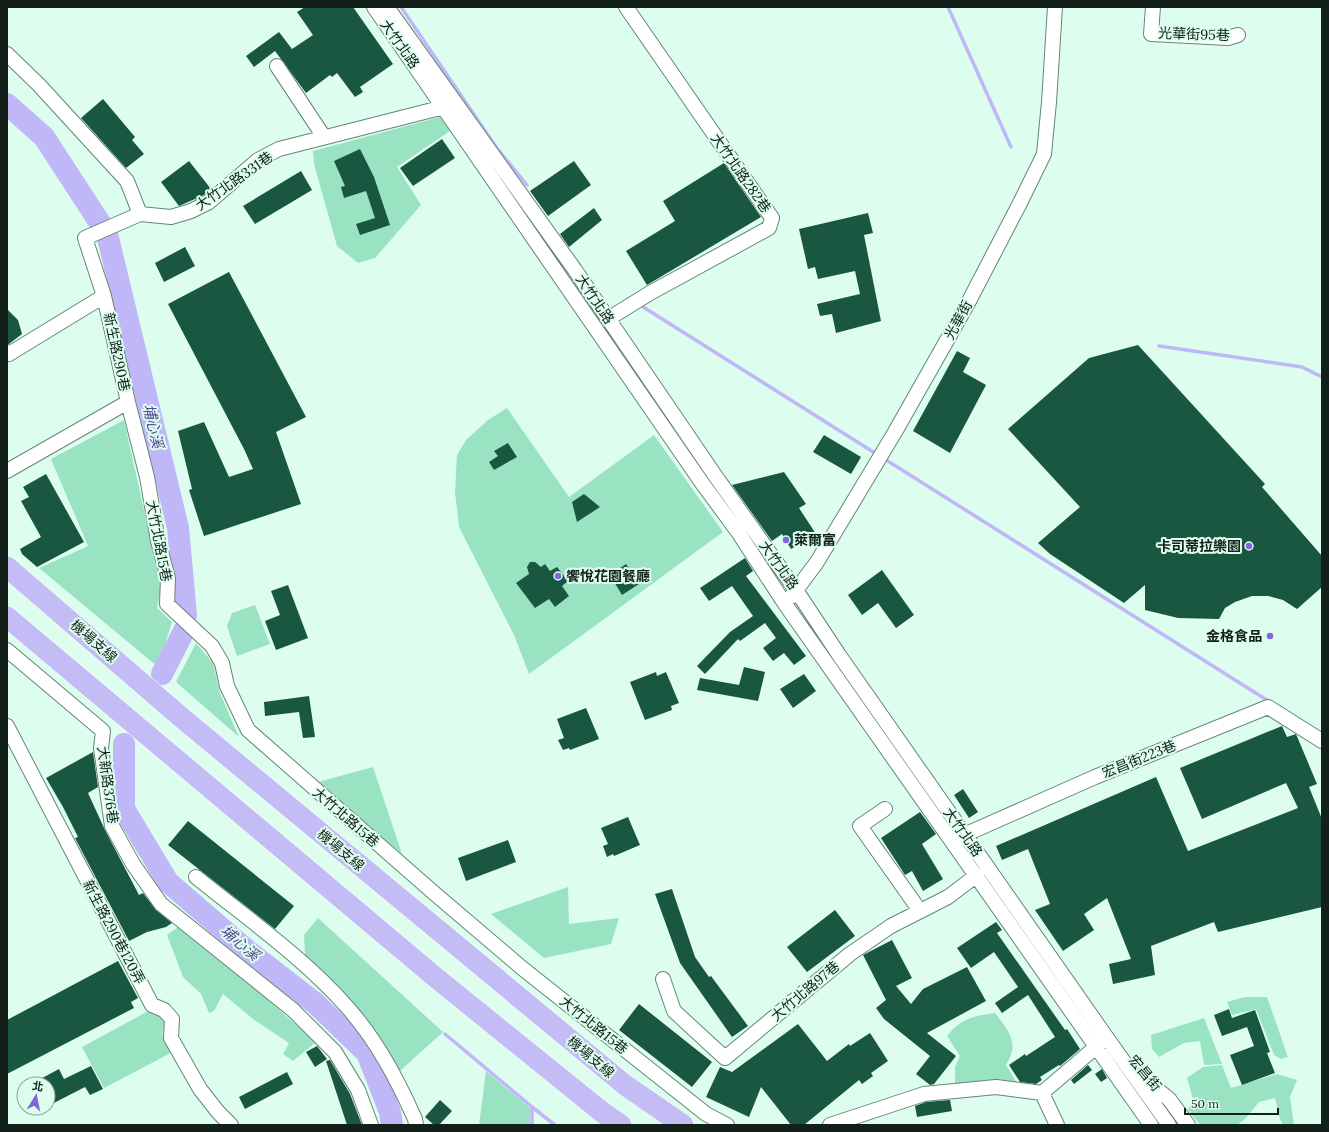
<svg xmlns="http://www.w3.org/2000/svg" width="1329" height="1132" font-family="Lora,'Noto Sans TC',serif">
<rect width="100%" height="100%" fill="#ddfeee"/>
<path fill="#9ae3c2" d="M 440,117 L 450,131 L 397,167 L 421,205 L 375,258 L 358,263 L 337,246 L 314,164 L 313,151 Z
M 507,408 L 569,497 L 654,435 L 723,532 L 529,674 L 514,635 L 459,527 L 455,492 L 457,455 L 466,440 L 488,420 Z
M 124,420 L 161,587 L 157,608 L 172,622 L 158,667 L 39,568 L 88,546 L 51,459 Z
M 255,605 L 270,644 L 237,656 L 227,626 L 232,613 Z
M 196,643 L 213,663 L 220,693 L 239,737 L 176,682 Z
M 373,767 L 402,854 L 318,782 Z
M 568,887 L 569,924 L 619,918 L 611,944 L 544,958 L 491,914 Z
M 318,918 L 443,1032 L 400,1071 L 348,999 L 305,955 L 304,935 Z
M 178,927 C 226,963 272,1001 315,1043 L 293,1061 L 283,1054 L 289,1043 L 253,1019 L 223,994 L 214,1011 L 209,1013 L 201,994 L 183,977 L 167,935 Z
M 1245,997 L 1267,997 L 1288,1057 L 1281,1059 L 1274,1055 L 1256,1009 L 1232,1015 L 1227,1002 Z
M 154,1008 L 166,1019 L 162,1034 L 171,1053 L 104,1088 L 82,1047 Z
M 995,1013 C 1009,1031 1020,1043 1006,1065 L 1017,1083 L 994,1080 L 955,1084 L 955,1067 L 960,1056 L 947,1036 C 961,1018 974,1016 995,1013 Z
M 1204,1018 L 1222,1064 L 1204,1065 L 1200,1041 L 1184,1043 L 1159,1057 L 1152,1049 L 1151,1035 Z
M 1222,1065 L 1231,1088 L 1277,1074 L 1297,1080 L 1290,1097 L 1294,1125 L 1283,1125 L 1280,1119 L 1275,1098 L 1259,1102 L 1245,1119 L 1237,1125 L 1200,1125 L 1188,1110 L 1193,1099 L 1187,1078 L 1203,1067 Z
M 486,1071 L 530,1108 L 530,1125 L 479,1125 Z"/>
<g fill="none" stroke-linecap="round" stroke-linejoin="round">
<path stroke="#c0b7f9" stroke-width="3.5" d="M 401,7 L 496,147 L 527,185
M 948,7 L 1011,147
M 640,305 L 878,455
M 1159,346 L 1302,367 L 1322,377
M 883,458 L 1270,702
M 445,1034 L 532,1107 L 532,1125
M 532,1107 L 555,1125"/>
<path stroke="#c0b7f9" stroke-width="22" d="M 7,104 L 44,137 L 100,223
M 108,238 L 178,528 L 186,615
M 162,674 L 184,631
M 124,744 L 124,809 L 168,882 L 248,951 L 315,1003 L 367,1053 L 390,1112 L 392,1125"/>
</g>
<path fill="#195740" d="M 305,7 L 353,7 L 393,64 L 360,87 L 363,92 L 355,97 L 337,73 L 332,77 L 330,75 L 306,93 L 275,51 L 254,67 L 246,56 L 279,32 L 292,49 L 313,35 L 297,12 Z
M 103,99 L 135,137 L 132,140 L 144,154 L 126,168 L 81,118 Z
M 442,139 L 455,158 L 413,186 L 400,168 Z
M 360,149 L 374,177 L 390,225 L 360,235 L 356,224 L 375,218 L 366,191 L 344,198 L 341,187 L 345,186 L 334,161 Z
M 189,161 L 211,189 L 204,195 L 179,206 L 161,182 Z
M 574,161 L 591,185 L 548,216 L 530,191 Z
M 724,163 L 761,217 L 647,285 L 626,251 L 675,221 L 663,201 Z
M 301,171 L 312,190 L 255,224 L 243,206 Z
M 594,208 L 602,220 L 569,247 L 560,234 Z
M 868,213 L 873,233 L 864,235 L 881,321 L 836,333 L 832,314 L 820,316 L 817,304 L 860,294 L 855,271 L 818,279 L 815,267 L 808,269 L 799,229 Z
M 185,247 L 195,266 L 164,282 L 155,263 Z
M 229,272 L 306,417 L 276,432 L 301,504 L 204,536 L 189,490 L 192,489 L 178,431 L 204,422 L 229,477 L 253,469 L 244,449 L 168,304 Z
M 7,309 L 18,320 L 22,334 L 9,344 L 7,344 Z
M 1138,345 L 1265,484 L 1262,487 L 1322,556 L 1322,587 L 1297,609 L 1283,600 L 1268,596 L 1252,596 L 1235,602 L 1225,608 L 1219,619 L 1178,618 L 1145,610 L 1145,585 L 1124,603 L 1050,554 L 1038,543 L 1080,507 L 1008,429 L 1089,358 Z
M 957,351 L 970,358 L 963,372 L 986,385 L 950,453 L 913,431 Z
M 824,435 L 861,457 L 851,474 L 813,452 Z
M 508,443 L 517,457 L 494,470 L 489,462 L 498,456 L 494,451 Z
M 784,472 L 806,504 L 799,508 L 816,534 L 791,549 L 782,534 L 772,541 L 732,485 Z
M 46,474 L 84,542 L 37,567 L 22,554 L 20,549 L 41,537 L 21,501 L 29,497 L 23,487 Z
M 584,494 L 600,507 L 577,522 L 572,502 Z
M 745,558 L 753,571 L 746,576 L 806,656 L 794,665 L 784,653 L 773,661 L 763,648 L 776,638 L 765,623 L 740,641 L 738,639 L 705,674 L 697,666 L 730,632 L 753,616 L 732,586 L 709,601 L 700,588 Z
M 530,562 L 535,562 L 541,567 L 545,564 L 550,571 L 557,567 L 568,581 L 562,586 L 569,596 L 555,607 L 549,599 L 535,608 L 516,583 L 529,574 L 527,567 Z
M 626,564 L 639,584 L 622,595 L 610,575 Z
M 882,570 L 914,615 L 896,628 L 878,603 L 862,615 L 848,595 Z
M 288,585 L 308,638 L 276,650 L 265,621 L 280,615 L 271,591 Z
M 744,667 L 765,672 L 758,701 L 697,690 L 700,678 L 739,685 Z
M 656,672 L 657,676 L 666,672 L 679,703 L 671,706 L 672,710 L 645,720 L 630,682 Z
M 804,674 L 816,691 L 793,708 L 780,689 Z
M 309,696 L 315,737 L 303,738 L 299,712 L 265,716 L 264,702 Z
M 586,708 L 599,739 L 570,750 L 569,748 L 563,750 L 558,740 L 564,738 L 557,719 Z
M 1282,726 L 1287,737 L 1296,734 L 1317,784 L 1309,787 L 1322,819 L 1322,907 L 1218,932 L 1214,922 L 1151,946 L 1155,975 L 1113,984 L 1109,964 L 1131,959 L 1107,898 L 1084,914 L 1094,930 L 1063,951 L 1035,910 L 1050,904 L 1028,849 L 1002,860 L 996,846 L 1156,777 L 1188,851 L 1298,808 L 1286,783 L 1202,819 L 1180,768 Z
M 93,752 L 98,787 L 88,793 L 105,830 L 139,895 L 143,893 L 156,910 L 172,923 L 166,927 L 147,932 L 129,941 L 75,838 L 78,837 L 63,807 L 46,778 Z
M 963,789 L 978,812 L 969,818 L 954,795 Z
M 920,812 L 936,834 L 922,844 L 943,879 L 923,891 L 912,871 L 905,875 L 881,838 Z
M 628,817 L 640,845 L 614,856 L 613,854 L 607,857 L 603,846 L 608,844 L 601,828 Z
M 188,821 L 294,906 L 275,929 L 168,845 Z
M 508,840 L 516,862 L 466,881 L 458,858 Z
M 672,889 L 695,957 L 709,977 L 711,976 L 748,1026 L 732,1037 L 680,963 L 655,894 Z
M 835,910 L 855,936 L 807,972 L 787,947 Z
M 996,922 L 1002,930 L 997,933 L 1065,1030 L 1067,1029 L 1080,1049 L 1060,1066 L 1059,1065 L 1040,1077 L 1042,1080 L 1036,1084 L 1020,1082 L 1009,1065 L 1025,1054 L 1026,1056 L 1055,1037 L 1028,995 L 1002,1013 L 995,1003 L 1018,987 L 994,952 L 971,968 L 957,948 Z
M 892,940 L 912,978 L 896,986 L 911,1004 L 923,989 L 967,967 L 986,1001 L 927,1033 L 956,1056 L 934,1084 L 930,1085 L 916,1074 L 930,1056 L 884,1019 L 876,1008 L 886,1000 L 863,955 Z
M 118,961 L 138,998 L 131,1002 L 134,1008 L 7,1074 L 7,1020 Z
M 639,1004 L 712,1062 L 692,1087 L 619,1030 Z
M 1229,1009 L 1232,1018 L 1255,1010 L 1270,1052 L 1267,1053 L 1275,1073 L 1242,1085 L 1230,1055 L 1254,1046 L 1247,1027 L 1222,1036 L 1214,1015 Z
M 798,1024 L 827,1061 L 849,1044 L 850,1046 L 870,1033 L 888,1061 L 871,1073 L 873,1076 L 862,1084 L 859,1080 L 804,1125 L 791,1125 L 761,1087 L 749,1117 L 706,1097 L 720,1067 L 732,1072 Z
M 317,1046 L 327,1059 L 315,1067 L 306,1052 Z
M 330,1060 L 350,1094 L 362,1125 L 347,1125 L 326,1061 Z
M 1088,1065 L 1092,1070 L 1074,1084 L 1071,1080 Z
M 91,1066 L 103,1089 L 90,1095 L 85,1087 L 48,1106 L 48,1084 L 31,1084 L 59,1069 L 64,1079 Z
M 1102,1069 L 1107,1078 L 1101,1082 L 1095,1074 Z
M 287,1072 L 293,1084 L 245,1109 L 239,1097 Z
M 440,1100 L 452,1111 L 439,1125 L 434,1125 L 425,1117 Z
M 950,1100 L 952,1111 L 917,1117 L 915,1106 L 926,1102 Z"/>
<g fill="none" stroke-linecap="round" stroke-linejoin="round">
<g stroke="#668576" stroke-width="16">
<path id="minor" d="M 374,7 L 702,483 L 738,532 L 785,604 L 1151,1125
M 387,7 L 575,270 L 714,474 L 796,590 L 839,655 L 1107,1038 L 1169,1125
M 1153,7 L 1151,34 L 1228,38 L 1238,35
M 7,54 L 39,85 L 127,181 L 140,214
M 277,66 L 324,137
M 608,319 L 650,293 L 769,228 L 772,218 L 626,7
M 7,352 L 9,354 L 104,296
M 128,402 L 147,477 L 158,541 L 168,578 L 167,604 L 212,646 L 222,663 L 227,686 L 248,730 L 434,893 L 522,968 L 706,1114 L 727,1125
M 7,471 L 128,402 L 104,296 L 85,238 L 140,214 L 171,217 L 191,211 L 209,202 L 258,160 L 279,149 L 444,107 L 451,103
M 791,597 L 817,562 L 895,432 L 968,303 L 1020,203 L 1044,154 L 1049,102 L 1055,7
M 7,650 L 103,731 L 101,748 L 112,826 L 133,864 L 161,904 L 293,1010 L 335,1052 L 358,1090 L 371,1125
M 7,726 L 152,1005 L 164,1010 L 172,1019 L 171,1038 L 200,1089 L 218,1112 L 231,1125
M 885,809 L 860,826 L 920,911
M 958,839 L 964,835 L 1095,777 L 1268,707 L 1322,741
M 196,877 C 248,919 304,958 348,1008 C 377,1041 397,1079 415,1119 L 416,1125
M 663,979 L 674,1011 L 725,1058 L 850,954 L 891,926 L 948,897 L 977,875
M 1144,1074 L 1154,1087 L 1169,1099 L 1188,1125
M 1042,1093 L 1057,1125
M 830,1125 L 924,1094 L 996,1087 L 1042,1093 L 1103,1041"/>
</g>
<g stroke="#fff" stroke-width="22">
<path id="highway" d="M 7,567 L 182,718 L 625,1085 L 683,1125
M 7,617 L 435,977 L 602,1112 L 621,1125"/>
</g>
<use href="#minor" stroke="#fff" stroke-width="14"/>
<use href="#highway" stroke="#c3bcf5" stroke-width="21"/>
</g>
<g fill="#8165e1" stroke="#ddfeee" stroke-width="1.5">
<circle cx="786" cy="540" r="4"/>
<circle cx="1249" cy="546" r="4"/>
<circle cx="558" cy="576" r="4"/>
<circle cx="1270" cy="636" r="4"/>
</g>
<g text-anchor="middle" stroke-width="4" stroke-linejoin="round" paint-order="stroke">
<g font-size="14" fill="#131f19" stroke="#ddfeee">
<text transform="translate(1194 34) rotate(2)" y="5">光華街95巷</text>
<text transform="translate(400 44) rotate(55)" y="5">大竹北路</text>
<text transform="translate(741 173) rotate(55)" y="5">大竹北路282巷</text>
<text transform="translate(234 181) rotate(-35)" y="5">大竹北路331巷</text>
<text transform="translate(595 299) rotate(56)" y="5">大竹北路</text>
<text transform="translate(958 320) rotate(-61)" y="5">光華街</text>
<text transform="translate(117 352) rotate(78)" y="5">新生路290巷</text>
<text transform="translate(159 541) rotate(79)" y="5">大竹北路15巷</text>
<text transform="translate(779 565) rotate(55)" y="5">大竹北路</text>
<text transform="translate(94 641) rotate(41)" y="5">機場支線</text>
<text transform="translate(1139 759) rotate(-22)" y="5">宏昌街223巷</text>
<text transform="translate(108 785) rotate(82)" y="5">大新路376巷</text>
<text transform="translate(346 817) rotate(41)" y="5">大竹北路15巷</text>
<text transform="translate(963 832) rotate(55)" y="5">大竹北路</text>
<text transform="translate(341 850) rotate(40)" y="5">機場支線</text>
<text transform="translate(114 932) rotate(62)" y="5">新生路290巷120弄</text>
<text transform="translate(805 991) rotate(-40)" y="5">大竹北路97巷</text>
<text transform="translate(594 1025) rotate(39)" y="5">大竹北路15巷</text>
<text transform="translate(591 1057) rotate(40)" y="5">機場支線</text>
<text transform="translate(1145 1073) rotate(50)" y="5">宏昌街</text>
</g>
<g font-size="14" font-weight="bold" fill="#131f19" stroke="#ddfeee" text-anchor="start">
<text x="794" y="545">萊爾富</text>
<text x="1241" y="551" text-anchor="end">卡司蒂拉樂園</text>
<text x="566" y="581">饗悅花園餐廳</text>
<text x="1262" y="641" text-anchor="end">金格食品</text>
</g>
<g font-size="15" font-style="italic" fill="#554492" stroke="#ddfeee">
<text transform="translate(153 426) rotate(77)" y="5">埔心溪</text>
<text transform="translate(240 943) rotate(40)" y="5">埔心溪</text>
</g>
</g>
<rect width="1329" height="1132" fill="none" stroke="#131f19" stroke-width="16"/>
<g transform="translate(36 1096) rotate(10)"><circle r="19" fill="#ddfeee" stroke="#8ca599"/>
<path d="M0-3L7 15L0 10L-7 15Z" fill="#8165e1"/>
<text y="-6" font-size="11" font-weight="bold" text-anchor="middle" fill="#131f19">北</text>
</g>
<path d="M1185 1108v6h93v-6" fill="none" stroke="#131f19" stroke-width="2"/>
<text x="1191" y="1108" font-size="12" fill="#131f19" stroke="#ddfeee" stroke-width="3" paint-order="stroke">50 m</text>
</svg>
